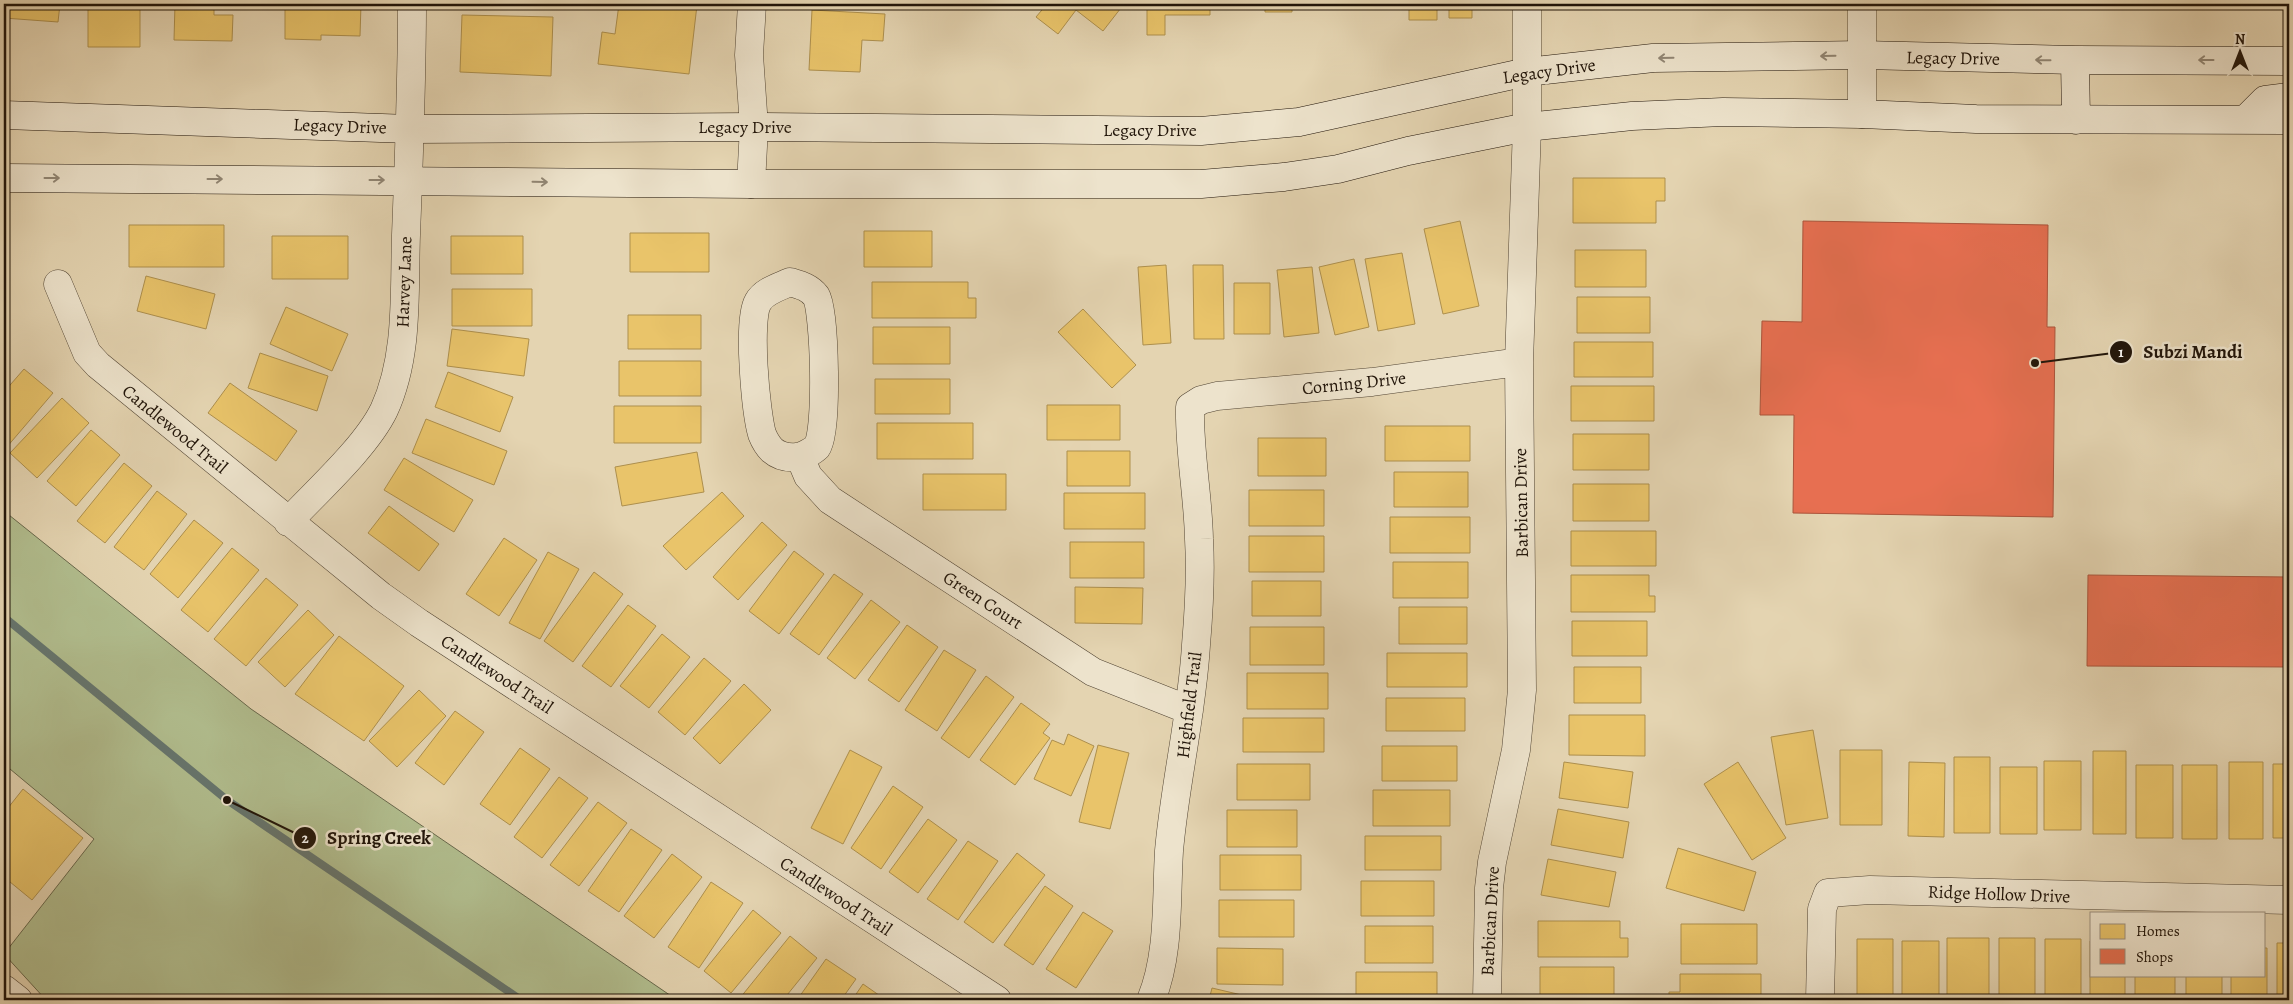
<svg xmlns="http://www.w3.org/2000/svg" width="2293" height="1004" font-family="Alegreya,serif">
<rect width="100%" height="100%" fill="#e4d4b1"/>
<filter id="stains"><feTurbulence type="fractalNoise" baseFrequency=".004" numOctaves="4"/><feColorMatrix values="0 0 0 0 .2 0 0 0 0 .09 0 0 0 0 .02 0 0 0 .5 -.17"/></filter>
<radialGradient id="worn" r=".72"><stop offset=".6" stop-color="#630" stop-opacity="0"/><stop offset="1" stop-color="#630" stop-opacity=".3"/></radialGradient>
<path fill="#b1bd8e" stroke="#68684c" d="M 4,511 L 251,709 L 677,1000 L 46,1000 L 4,954 L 94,839 L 4,764 Z"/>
<path fill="#e9c46a" stroke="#ad8f4d" d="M 4,4 L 60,4 L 58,22 L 4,18 Z
M 88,4 L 140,4 L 140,47 L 88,47 Z
M 175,4 L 214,4 L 214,15 L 233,15 L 232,41 L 174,40 Z
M 285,4 L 361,4 L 360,36 L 321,35 L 321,40 L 285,39 Z
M 619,4 L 697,5 L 689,74 L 598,64 L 602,32 L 615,34 Z
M 1047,4 L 1124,4 L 1103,31 L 1076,10 L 1058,34 L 1036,17 Z
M 1147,4 L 1210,4 L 1210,15 L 1165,15 L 1165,35 L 1147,35 Z
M 1265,4 L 1292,4 L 1292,12 L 1265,12 Z
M 1409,4 L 1437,4 L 1437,20 L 1409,20 Z
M 1449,4 L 1472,4 L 1472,18 L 1449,18 Z
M 1581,4 L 1658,4 L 1658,6 L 1581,5 Z
M 1917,4 L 1962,4 L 1962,7 L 1917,7 Z
M 812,10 L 885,14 L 883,41 L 862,40 L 860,72 L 809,70 Z
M 462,15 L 553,17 L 551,76 L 460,72 Z
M 1573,178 L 1665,178 L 1665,201 L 1656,201 L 1656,223 L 1573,223 Z
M 1460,221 L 1479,306 L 1443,314 L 1424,229 Z
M 129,225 L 224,225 L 224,267 L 129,267 Z
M 864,231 L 932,231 L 932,267 L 864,267 Z
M 630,233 L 709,233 L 709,272 L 630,272 Z
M 272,236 L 348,236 L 348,279 L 272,279 Z
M 451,236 L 523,236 L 523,274 L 451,274 Z
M 1575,250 L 1646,250 L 1646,287 L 1575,287 Z
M 1402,253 L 1415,324 L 1378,331 L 1365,259 Z
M 1354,259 L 1369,327 L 1335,335 L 1319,267 Z
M 1166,265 L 1171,343 L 1143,345 L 1138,267 Z
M 1193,265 L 1223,265 L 1224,339 L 1194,339 Z
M 1312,267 L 1319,333 L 1284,337 L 1277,270 Z
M 146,276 L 215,294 L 206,329 L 137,311 Z
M 872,282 L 968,282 L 968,298 L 976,298 L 976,318 L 872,318 Z
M 1234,283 L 1270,283 L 1270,334 L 1234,334 Z
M 452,289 L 532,289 L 532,326 L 452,326 Z
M 1577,297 L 1650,297 L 1650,333 L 1577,333 Z
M 286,307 L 348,334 L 332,371 L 270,344 Z
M 1083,309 L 1136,365 L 1112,388 L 1058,332 Z
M 628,315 L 701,315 L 701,349 L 628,349 Z
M 873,327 L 950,327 L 950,364 L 873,364 Z
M 452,329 L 529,339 L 524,376 L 447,366 Z
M 1574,342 L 1653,342 L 1653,377 L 1574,377 Z
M 260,353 L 328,376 L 317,411 L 248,388 Z
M 619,361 L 701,361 L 701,396 L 619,396 Z
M 24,369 L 53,393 L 6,448 L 4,446 L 4,392 Z
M 448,372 L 513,397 L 500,432 L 435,407 Z
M 875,379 L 950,379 L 950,414 L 875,414 Z
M 230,383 L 297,431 L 276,461 L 208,413 Z
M 1571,386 L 1654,386 L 1654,421 L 1571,421 Z
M 62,398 L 89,423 L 37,478 L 10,453 Z
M 1047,405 L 1120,405 L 1120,440 L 1047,440 Z
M 614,406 L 701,406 L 701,443 L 614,443 Z
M 426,419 L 507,451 L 494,485 L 412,453 Z
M 877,423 L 973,423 L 973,459 L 877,459 Z
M 1385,426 L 1470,426 L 1470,461 L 1385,461 Z
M 91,430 L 120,455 L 76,506 L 47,481 Z
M 1573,434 L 1649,434 L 1649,470 L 1573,470 Z
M 1258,438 L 1326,438 L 1326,476 L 1258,476 Z
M 1067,451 L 1130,451 L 1130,486 L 1067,486 Z
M 697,452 L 704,492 L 622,506 L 615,467 Z
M 404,458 L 473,500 L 454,532 L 384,490 Z
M 124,463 L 152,486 L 105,543 L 77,521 Z
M 1394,472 L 1468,472 L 1468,507 L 1394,507 Z
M 923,474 L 1006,474 L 1006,510 L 923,510 Z
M 1573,484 L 1649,484 L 1649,521 L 1573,521 Z
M 1249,490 L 1324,490 L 1324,526 L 1249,526 Z
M 157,491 L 187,514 L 144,570 L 114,547 Z
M 722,492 L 744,516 L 686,570 L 663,546 Z
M 1064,493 L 1145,493 L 1145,529 L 1064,529 Z
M 389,506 L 439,544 L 419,571 L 368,533 Z
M 1390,517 L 1470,517 L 1470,553 L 1390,553 Z
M 194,520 L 223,543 L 178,598 L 150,574 Z
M 762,522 L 787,545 L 738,600 L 713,577 Z
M 1571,531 L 1656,531 L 1656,566 L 1571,566 Z
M 1249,536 L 1324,536 L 1324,572 L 1249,572 Z
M 504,538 L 537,560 L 499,616 L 466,594 Z
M 1070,542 L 1144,542 L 1144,578 L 1070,578 Z
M 232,548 L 259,570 L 208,632 L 181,610 Z
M 794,551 L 824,574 L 779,634 L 749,611 Z
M 548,552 L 579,569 L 540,639 L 509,623 Z
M 1393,562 L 1468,562 L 1468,598 L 1393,598 Z
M 594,572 L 623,594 L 573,662 L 544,641 Z
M 834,574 L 863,594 L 819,655 L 790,634 Z
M 1571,575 L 1649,575 L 1649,596 L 1655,596 L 1655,612 L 1571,612 Z
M 266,578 L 298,605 L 246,666 L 214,639 Z
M 1252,581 L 1321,581 L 1321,616 L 1252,616 Z
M 1075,587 L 1143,588 L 1142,624 L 1075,623 Z
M 871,600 L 900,622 L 855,679 L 827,658 Z
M 628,605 L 656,626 L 611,687 L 582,666 Z
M 1399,607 L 1467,607 L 1467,644 L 1399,644 Z
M 308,610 L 334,635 L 285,687 L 258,662 Z
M 1572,621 L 1647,621 L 1647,656 L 1572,656 Z
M 907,625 L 938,647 L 899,702 L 868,680 Z
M 1250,627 L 1324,627 L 1324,665 L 1250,665 Z
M 662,634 L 690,657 L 649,708 L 620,686 Z
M 339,636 L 404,686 L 364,741 L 295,694 Z
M 944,650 L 976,670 L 937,731 L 905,710 Z
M 1387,653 L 1467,653 L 1467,687 L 1387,687 Z
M 704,658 L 731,681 L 685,735 L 658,712 Z
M 1574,667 L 1641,667 L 1641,703 L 1574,703 Z
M 1247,673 L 1328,673 L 1328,709 L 1247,709 Z
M 986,676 L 1014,697 L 969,758 L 941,738 Z
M 744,684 L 771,710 L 720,764 L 693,738 Z
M 419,690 L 446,716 L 397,767 L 369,741 Z
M 1386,698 L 1465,698 L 1465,731 L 1386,731 Z
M 1021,703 L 1050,724 L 1043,733 L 1050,738 L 1015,785 L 980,760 Z
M 455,711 L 484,732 L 444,785 L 415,763 Z
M 1569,715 L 1645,715 L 1645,756 L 1569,755 Z
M 1243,718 L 1324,718 L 1324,752 L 1243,752 Z
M 1813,730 L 1828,818 L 1786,825 L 1771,737 Z
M 1068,734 L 1094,746 L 1071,796 L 1034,779 L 1052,740 L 1064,745 Z
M 1098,745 L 1129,753 L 1110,829 L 1079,822 Z
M 1382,746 L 1457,746 L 1457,781 L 1382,781 Z
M 520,748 L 550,769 L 510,825 L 480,804 Z
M 850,750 L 882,767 L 843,844 L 811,828 Z
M 1840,750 L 1882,750 L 1882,825 L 1840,825 Z
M 2093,751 L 2126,751 L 2126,834 L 2093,834 Z
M 1954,757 L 1990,757 L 1990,833 L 1954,833 Z
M 2044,761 L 2081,761 L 2081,830 L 2044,830 Z
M 1564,762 L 1633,772 L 1628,808 L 1559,798 Z
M 1738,762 L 1786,838 L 1752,860 L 1704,784 Z
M 1909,762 L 1945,763 L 1944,837 L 1908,836 Z
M 2229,762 L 2263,762 L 2263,839 L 2229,839 Z
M 1237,764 L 1310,764 L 1310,800 L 1237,800 Z
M 2273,764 L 2289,764 L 2289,838 L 2273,838 Z
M 2136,765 L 2173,765 L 2173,838 L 2136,838 Z
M 2182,765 L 2217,765 L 2217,839 L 2182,839 Z
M 2000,767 L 2037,767 L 2037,834 L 2000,834 Z
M 559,777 L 588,798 L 542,858 L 514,837 Z
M 893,786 L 923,807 L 881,869 L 851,848 Z
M 23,789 L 83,838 L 32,900 L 4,877 L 4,813 Z
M 1373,790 L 1450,790 L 1450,826 L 1373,826 Z
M 598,802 L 627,823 L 579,886 L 550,865 Z
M 1558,809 L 1629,822 L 1623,858 L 1551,845 Z
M 1227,810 L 1297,810 L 1297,847 L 1227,847 Z
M 928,819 L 957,840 L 918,893 L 889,872 Z
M 631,829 L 662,850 L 619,912 L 588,891 Z
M 1365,836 L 1441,836 L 1441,870 L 1365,870 Z
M 968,841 L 998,861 L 958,920 L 927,899 Z
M 1678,848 L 1756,872 L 1744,911 L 1666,888 Z
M 1017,853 L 1045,875 L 993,943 L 964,922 Z
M 672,854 L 702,877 L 654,938 L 624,916 Z
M 1220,855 L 1301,855 L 1301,890 L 1220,890 Z
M 1548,859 L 1616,872 L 1609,907 L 1541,895 Z
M 1361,881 L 1434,881 L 1434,916 L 1361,916 Z
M 711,882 L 743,903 L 699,968 L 668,947 Z
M 1045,886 L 1073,906 L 1033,965 L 1004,945 Z
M 1219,900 L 1294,900 L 1294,937 L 1219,937 Z
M 753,910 L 781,933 L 731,993 L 704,971 Z
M 1083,912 L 1113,931 L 1076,988 L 1046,969 Z
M 1538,921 L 1620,921 L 1620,938 L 1628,938 L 1628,957 L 1538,957 Z
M 1681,924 L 1757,924 L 1757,964 L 1681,964 Z
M 1365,926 L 1433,926 L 1433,963 L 1365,963 Z
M 790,936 L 817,958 L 783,1000 L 743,1000 L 740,998 Z
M 1947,938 L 1989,938 L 1989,1000 L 1947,1000 Z
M 1999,938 L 2035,938 L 2035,1000 L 1999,1000 Z
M 1857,939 L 1893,939 L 1893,1000 L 1857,1000 Z
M 2045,939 L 2081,939 L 2081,1000 L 2045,1000 Z
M 1902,941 L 1939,941 L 1939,1000 L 1902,1000 Z
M 2090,941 L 2092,941 L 2092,975 L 2125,975 L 2125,1000 L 2090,1000 Z
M 2277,943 L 2289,943 L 2289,1000 L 2277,1000 Z
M 1217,948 L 1283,949 L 1283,985 L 1217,984 Z
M 2264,948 L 2267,948 L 2267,1000 L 2231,1000 L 2231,975 L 2264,975 Z
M 826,959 L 856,979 L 841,1000 L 797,1000 Z
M 1540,967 L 1614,967 L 1614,1000 L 1540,1000 Z
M 1356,972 L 1437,972 L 1437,1000 L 1356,1000 Z
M 1680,974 L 1761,974 L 1761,1000 L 1669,1000 L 1669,992 L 1680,992 Z
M 2135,975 L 2175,975 L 2175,1000 L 2135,1000 Z
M 2186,975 L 2222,975 L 2222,1000 L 2186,1000 Z
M 863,984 L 886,1000 L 852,1000 Z
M 1212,988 L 1263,1000 L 1209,1000 Z"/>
<path fill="#e76f51" stroke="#ab543b" d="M 1803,221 L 2048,225 L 2047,327 L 2055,327 L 2053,517 L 1793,513 L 1794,415 L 1760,415 L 1762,321 L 1802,322 Z
M 2088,575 L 2289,577 L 2289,667 L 2087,666 Z"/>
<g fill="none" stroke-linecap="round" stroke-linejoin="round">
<path stroke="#67766e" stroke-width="8" d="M 4,617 L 227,800 L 521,1000"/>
<g stroke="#514433" stroke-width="29">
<path id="minor" d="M 1862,114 L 1862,4
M 751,184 L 754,127 L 749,55 L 752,4
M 790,282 C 800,285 809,287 816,296 C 825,311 828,433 817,447 C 813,451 802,457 797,457 C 788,458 780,457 772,450 C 769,447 764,439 762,434 C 756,413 747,320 758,302 C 764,291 779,287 790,282 Z
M 58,284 L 87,353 L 98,365 L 381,596 L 419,623 L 997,1000
M 800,457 L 808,476 L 830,500 L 1093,672 L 1189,710
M 288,522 C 317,491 366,447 384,410 C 409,356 404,292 406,235 C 409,158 412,81 412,4
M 4,989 L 18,1000
M 1151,1000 C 1170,954 1166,900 1169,851 C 1175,782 1192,714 1196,645 C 1199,610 1201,573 1199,539 C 1198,494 1189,451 1190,407 L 1201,400 L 1217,396 L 1372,382 L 1519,362
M 1487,1000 L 1489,888 L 1492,862 L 1516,750 L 1522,690 L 1519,362 L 1527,127 L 1527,4
M 1820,1000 L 1822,909 L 1828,893 L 1870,890 L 2289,900"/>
</g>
<g stroke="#201409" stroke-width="29">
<path id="secondary" d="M 2075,60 L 2076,120
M 4,115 L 410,129 L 754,127 L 1201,131 L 1299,122 L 1527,72 L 1653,58 L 1862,55 L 2075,60 L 2289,61
M 2245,120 L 2265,100 L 2289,97
M 4,178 L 751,184 L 1201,184 L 1284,177 L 1338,169 L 1408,151 L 1527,127 L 1632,116 L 1723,112 L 1862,114 L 1976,119 L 2289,120"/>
</g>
<use href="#minor" stroke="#ede3cc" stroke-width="28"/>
<use href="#secondary" stroke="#ede3cc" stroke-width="28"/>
</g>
<defs><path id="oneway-shaft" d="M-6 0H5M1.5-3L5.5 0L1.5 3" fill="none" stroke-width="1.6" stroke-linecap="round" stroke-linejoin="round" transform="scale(1.25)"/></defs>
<g stroke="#918674">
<use href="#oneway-shaft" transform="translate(1828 56) rotate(179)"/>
<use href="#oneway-shaft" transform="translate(1666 58) rotate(179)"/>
<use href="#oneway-shaft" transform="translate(2043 60) rotate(-179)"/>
<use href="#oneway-shaft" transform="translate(2206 60) rotate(180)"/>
<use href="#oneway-shaft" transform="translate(52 178)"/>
<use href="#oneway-shaft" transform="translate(215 179)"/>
<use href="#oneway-shaft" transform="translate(377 180)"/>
<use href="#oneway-shaft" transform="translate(540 182) rotate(1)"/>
</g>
<g text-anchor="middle" stroke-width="5" stroke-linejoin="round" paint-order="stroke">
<g font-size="18" fill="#201409" stroke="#ede3cc">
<text transform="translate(1953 58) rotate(1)" y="6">Legacy Drive</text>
<text transform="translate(1549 71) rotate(-8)" y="6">Legacy Drive</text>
<text transform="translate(340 126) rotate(2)" y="6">Legacy Drive</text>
<text x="745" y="133">Legacy Drive</text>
<text x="1150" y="136">Legacy Drive</text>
<text transform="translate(404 282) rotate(-88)" y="6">Harvey Lane</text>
<text transform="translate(1354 383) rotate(-6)" y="6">Corning Drive</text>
<text transform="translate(175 429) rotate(39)" y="6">Candlewood Trail</text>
<text transform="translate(1521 503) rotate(-91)" y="6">Barbican Drive</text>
<text transform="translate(983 600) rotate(33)" y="6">Green Court</text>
<text transform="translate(497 674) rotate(33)" y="6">Candlewood Trail</text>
<text transform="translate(1189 705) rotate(-83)" y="6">Highfield Trail</text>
<text transform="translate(1999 894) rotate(2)" y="6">Ridge Hollow Drive</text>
<text transform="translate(836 896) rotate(33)" y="6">Candlewood Trail</text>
<text transform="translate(1490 921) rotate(-87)" y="6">Barbican Drive</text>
</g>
</g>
<path fill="none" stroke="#201409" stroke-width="2" d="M2035 363L2121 352M227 800L305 838"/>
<g fill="#201409" stroke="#ede3cc" stroke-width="2">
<circle cx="2035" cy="363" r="5"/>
<circle cx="227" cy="800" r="5"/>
<circle cx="2121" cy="352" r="12"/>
<circle cx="305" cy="838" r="12"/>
</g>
<g font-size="15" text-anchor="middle" font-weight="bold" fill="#fff">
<text x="2121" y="357">1</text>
<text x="305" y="843">2</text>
</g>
<g font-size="19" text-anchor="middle" font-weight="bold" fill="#201409" stroke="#ede3cc" stroke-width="5" stroke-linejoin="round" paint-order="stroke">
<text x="2193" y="358">Subzi Mandi</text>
<text x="379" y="844">Spring Creek</text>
</g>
<rect width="2293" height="1004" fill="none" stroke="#e4d4b1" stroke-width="20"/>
<rect x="5" y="5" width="2283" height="994" fill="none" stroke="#201409" stroke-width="2.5"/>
<rect x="10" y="10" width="2273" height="984" fill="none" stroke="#201409"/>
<rect x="2090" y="912" width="175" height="65" fill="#ede3cc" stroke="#9b907e"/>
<rect x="2100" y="924" width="25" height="15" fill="#e9c46a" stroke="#9b907e"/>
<text x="2136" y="936" font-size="15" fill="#201409">Homes</text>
<rect x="2100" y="949" width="25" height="15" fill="#e76f51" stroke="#9b907e"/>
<text x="2136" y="962" font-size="15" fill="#201409">Shops</text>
<g transform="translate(2240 52)" stroke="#ede3cc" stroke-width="4" paint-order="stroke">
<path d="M0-4L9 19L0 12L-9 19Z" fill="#201409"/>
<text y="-8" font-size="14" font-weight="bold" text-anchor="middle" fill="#201409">N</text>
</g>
<rect width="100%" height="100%" filter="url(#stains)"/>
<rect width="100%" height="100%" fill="url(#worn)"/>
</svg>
